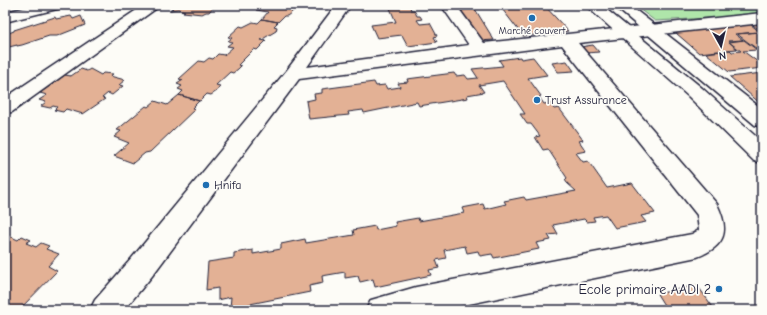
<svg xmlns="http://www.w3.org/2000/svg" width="767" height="315" font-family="'Comic Neue',sans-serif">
<rect width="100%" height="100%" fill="#fdfcf7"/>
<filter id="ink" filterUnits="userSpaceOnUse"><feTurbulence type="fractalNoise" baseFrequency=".025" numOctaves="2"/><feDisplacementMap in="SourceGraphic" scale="8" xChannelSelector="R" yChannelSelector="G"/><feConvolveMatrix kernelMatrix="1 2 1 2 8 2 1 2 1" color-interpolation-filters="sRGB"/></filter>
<g filter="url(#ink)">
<path fill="#afe6aa" stroke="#688472" d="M 634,5 L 762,5 L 762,15 L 655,21 Z"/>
<path fill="#e3b195" stroke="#22223b" d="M 167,5 L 215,5 L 209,12 L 206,12 L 202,14 L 183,12 L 185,11 L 178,9 L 170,10 L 173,8 L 165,6 Z
M 261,5 L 295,5 L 291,9 L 294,10 L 291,13 L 287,16 L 284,16 L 278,22 L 262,19 L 268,12 L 256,10 Z
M 385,5 L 416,5 L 410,7 L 411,10 L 414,10 L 417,16 L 420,16 L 422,19 L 417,20 L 420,24 L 430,23 L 437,36 L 434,37 L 437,42 L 408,46 L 402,35 L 377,38 L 371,25 L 396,22 L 389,6 Z
M 499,5 L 544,5 L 568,31 L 523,36 Z
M 475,9 L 494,40 L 479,41 L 461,10 Z
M 71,16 L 73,19 L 81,16 L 85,25 L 57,36 L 49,36 L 22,45 L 17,46 L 17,45 L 5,48 L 6,34 L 14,31 L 14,30 L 55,17 L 56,19 Z
M 262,19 L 278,22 L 274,26 L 277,27 L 276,31 L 261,40 L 266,41 L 257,50 L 254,49 L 238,65 L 241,66 L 238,69 L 233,73 L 230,72 L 216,85 L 220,86 L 217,91 L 211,95 L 207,94 L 200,101 L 179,95 L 183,91 L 178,89 L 182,86 L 177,84 L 183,80 L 179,79 L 199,61 L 204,62 L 209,58 L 213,59 L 218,54 L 224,55 L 233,47 L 227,46 L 232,42 L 228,41 L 232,38 L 228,37 L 240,26 L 243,27 L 253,22 L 258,23 Z
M 745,20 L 760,32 L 735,34 L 743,40 L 728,41 L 737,49 L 699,53 L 669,27 Z
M 749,22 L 762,22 L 762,29 L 758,29 Z
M 758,32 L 762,35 L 762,49 L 757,49 L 737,34 Z
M 744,40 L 757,50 L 743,51 L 762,65 L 762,68 L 729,72 L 706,53 L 730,50 L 732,52 L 741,51 L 729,42 Z
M 593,45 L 599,52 L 586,53 L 580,47 Z
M 520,57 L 521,59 L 533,57 L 547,75 L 528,78 L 541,96 L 539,97 L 544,104 L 550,103 L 554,109 L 559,108 L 583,140 L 579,141 L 586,151 L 576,153 L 583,162 L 588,161 L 607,188 L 632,183 L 655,213 L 641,216 L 646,222 L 615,228 L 606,215 L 593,217 L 595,221 L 587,222 L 584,219 L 553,225 L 558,234 L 548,235 L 551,240 L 536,243 L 539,249 L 494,258 L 492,254 L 480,256 L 478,251 L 467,253 L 465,246 L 444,250 L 446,258 L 436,260 L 439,268 L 429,270 L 431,275 L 375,287 L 373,279 L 360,282 L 358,276 L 345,278 L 345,272 L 322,276 L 323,283 L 309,286 L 310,292 L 230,308 L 231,297 L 218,300 L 218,288 L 206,290 L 208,262 L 234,258 L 234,253 L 253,250 L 253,254 L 281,249 L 281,244 L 305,239 L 306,243 L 354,235 L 353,230 L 375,226 L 376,230 L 396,226 L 395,222 L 418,218 L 419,221 L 464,213 L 462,208 L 483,204 L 485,209 L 506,204 L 504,201 L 524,197 L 526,200 L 576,191 L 567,183 L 565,180 L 567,178 L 548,149 L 543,150 L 535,137 L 540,136 L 531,124 L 527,124 L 520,114 L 525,114 L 503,81 L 479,85 L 484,92 L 467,95 L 468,98 L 419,106 L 417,102 L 364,113 L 363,110 L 348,112 L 349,115 L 309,119 L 306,101 L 315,99 L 314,94 L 322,93 L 322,89 L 374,82 L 376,86 L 385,85 L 387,89 L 400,87 L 398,83 L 408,82 L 407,79 L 454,73 L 456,76 L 465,75 L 468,79 L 478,78 L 472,69 L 503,66 L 499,60 Z
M 567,61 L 574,71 L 558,72 L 552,63 Z
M 81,69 L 87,71 L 90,69 L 101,75 L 103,73 L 113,74 L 110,76 L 125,80 L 119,85 L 123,86 L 112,95 L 108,93 L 102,98 L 105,99 L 83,114 L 66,109 L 63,112 L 54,110 L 57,107 L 53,106 L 50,108 L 41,106 L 46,102 L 39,100 L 47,95 L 40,93 L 65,75 L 71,76 Z
M 762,73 L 762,105 L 730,77 Z
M 179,95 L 199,101 L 192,108 L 195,109 L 150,152 L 145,153 L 133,163 L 114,156 L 129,143 L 114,137 L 121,131 L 117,130 L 146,106 L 148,107 L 155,101 L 167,105 Z
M 5,234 L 18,240 L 22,236 L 31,240 L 26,243 L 36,247 L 41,243 L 49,246 L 46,249 L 59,254 L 48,266 L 57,271 L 19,310 L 5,310 Z
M 697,285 L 715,310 L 667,310 L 657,294 Z"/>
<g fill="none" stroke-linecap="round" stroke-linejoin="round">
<g stroke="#22223b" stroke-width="3">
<path id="minor" d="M 37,5 L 63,5 L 61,8 L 5,22 L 5,12 Z
M 144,5 L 161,5 L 12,112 L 5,113 L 5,98 Z
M 336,5 L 351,5 L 307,67 L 469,45 L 441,5 L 456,5 L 484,43 L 762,13 L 762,23 L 578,43 L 717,204 C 730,231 726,246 697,257 L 440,310 L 366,310 L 371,300 L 416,287 L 692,234 L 699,230 L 697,215 L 562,45 L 299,79 L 152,276 L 124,310 L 90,310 L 95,300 L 132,258 L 287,70 Z"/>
</g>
<g stroke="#22223b" stroke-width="3">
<path id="tertiary" d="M 585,5 L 601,5 L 702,88 L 762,142 L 762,163 L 754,161 L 688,96 Z
M 613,5 L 629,5 L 762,109 L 762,127 L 755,125 Z"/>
</g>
<use href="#minor" fill="#fdfcf7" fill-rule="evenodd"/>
<use href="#tertiary" fill="#fdfcf7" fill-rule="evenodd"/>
</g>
</g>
<g fill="#1f6fb2" stroke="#fdfcf7" stroke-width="1.5">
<circle cx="532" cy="18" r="4"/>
<circle cx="537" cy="100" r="4"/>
<circle cx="206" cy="185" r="4"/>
<circle cx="719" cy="289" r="4"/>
</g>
<g text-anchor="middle" stroke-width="3.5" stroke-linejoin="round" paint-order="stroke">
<g font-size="10" fill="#22223b" stroke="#fdfcf7">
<text x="532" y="34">Marché couvert</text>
</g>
<g font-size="12" fill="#22223b" stroke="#fdfcf7" text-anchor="start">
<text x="545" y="104">Trust Assurance</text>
<text x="214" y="189">Hnifa</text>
</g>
<g font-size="14" fill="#22223b" stroke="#fdfcf7" text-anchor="end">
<text x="711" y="294">Ecole primaire AADl 2</text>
</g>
</g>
<rect width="767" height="315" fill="none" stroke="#fdfcf7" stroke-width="20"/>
<rect x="10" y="10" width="747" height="295" fill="none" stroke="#22223b" stroke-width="1.5" filter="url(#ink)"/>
<g transform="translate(721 46) rotate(172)" stroke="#fdfcf7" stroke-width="3" paint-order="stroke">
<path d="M0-3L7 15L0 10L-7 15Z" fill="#22223b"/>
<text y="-6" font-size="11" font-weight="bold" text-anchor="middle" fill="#22223b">N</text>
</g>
</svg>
